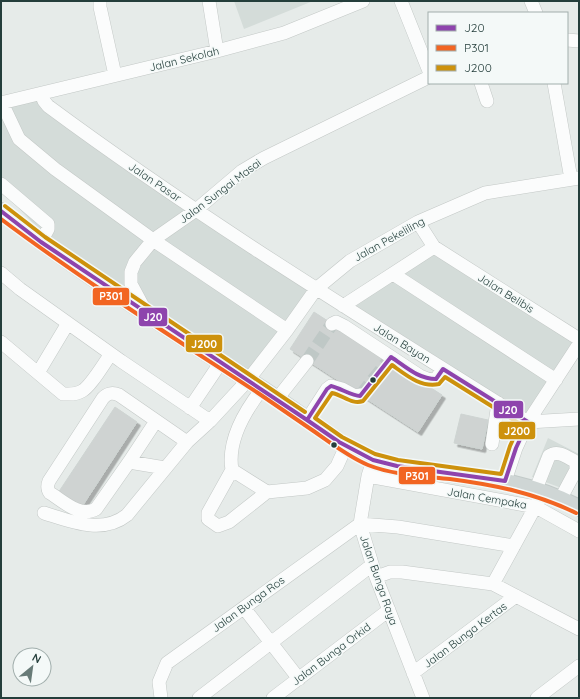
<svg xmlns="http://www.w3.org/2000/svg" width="580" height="699" font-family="Quicksand,sans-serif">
<defs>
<filter id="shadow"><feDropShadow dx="3.5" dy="3.5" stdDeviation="0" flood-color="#0004"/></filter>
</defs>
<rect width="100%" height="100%" fill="#e6ebe9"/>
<path fill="#d4dcd9" d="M 234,1 L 313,1 L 244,29 Z
M 46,96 L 50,102 L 113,150 L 316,283 L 249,373 L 72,255 L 33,223 L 1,190 L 1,107 Z
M 439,246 L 579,335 L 523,423 L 343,309 Z
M 548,438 L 579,454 L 579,479 L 572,492 L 532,477 Z"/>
<path fill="#cfd3d2" stroke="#ced4d2" filter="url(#shadow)" d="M 314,312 L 442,395 L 418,432 L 290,349 Z
M 115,407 L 137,422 L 81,508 L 58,493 Z
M 461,414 L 488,420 L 482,449 L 454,443 Z"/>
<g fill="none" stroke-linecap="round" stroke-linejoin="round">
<path stroke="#bfc8c6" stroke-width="13" stroke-dasharray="13 6" stroke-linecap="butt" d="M 307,361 L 332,324
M 361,395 L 389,360"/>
<g stroke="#c3c8c6" stroke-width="14">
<path id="minor" d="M 100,1 L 100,7 L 115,75
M 209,1 L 217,51
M 401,1 L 429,71
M 531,1 L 536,13
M 567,40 L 579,41
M 481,83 L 487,101
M 554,83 L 571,179
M 41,94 L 44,101 L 48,106 C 202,220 366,320 528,422
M 1,103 L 217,51 L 284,33 L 363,1
M 2,103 L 19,139 L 55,169 L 153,240 L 287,330
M 1,184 L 48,224 L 48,229 L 41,242
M 418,222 L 434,247 L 579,339
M 1,273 L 20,289 L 121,361 L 210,421
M 393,274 L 556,380
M 343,306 L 434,247
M 146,312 L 131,284 L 131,272 L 135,262 L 153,240 L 196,210 L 242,171 L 264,158 L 429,77
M 332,324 L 336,322 L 344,326 L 420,376 L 430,380 L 436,379 L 443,369
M 1,342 L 63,394 C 69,394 76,395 82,391 C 91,386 104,363 111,354
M 38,373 L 68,323
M 262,389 C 244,412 227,441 232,470 L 267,492 L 307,488 L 325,480 L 337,466 L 346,446
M 277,399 L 307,361
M 190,408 L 221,362
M 307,420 L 327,389 L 331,386 L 342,389 L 355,396 L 361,395
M 156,421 L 129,462 L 96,509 C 80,518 63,501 50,493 C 47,489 47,486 49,481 L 103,398 C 108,393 112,392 119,395 L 187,442
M 528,422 L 579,419
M 492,444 L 498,403
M 373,460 L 368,476 L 360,524 L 376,577 L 423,698
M 129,462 L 165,468
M 232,470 L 208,513 L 208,519 L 218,526 L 229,522 L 267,492
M 368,476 L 536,507 L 579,531
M 505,481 L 516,448 L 528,422 L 579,344
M 536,489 L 549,456 C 558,449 568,458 576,462 L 576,470 L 561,498
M 44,513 C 70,521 102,535 127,515 L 187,442 L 210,421 L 248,380 L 287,330 L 316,289 L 350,261 L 418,222 L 485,193 L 579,178
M 376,577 L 390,572 L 402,572 L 493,584 L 579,629
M 493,584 L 539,500
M 244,608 L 299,679
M 413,673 L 516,596
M 161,698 L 159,682 L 167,663 L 360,524 L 398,527 L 514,546
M 199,698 L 372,565
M 273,698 L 389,610
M 537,698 L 579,666"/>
</g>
<g stroke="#c2cac8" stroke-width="18">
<path id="major" d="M 1,211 C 83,275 172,330 259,387 C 279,400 299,414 319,428 C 336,440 354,453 373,460 C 392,466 413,468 432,471 C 484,478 531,482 579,508"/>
</g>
<use href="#minor" stroke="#fbfcfc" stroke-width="13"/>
<use href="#major" stroke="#cfd6d5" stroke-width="16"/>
<g stroke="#f4f9f8" stroke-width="7">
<path id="bus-1" d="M 1,211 L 41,242 L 307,420
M 391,357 C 405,366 418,379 436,379 L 443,369 L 528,422 L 516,448 L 505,481 L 397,466 L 373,460 L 339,442 L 307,420 L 327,389 L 331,386 C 340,388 352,396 360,396 Z"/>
</g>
<g stroke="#f4f9f8" stroke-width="7">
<path id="bus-2" d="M 1,219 C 84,281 171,336 258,393 C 277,406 296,419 315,432 C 332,444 349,457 368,465 C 393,475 423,476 450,479 C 495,485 535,493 576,513"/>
</g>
<g stroke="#f4f9f8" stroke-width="7">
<path id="bus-3" d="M 5,206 L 45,237 L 305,412
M 392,365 C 406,375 421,388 439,384 L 445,377 L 520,424 L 510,446 L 501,474 L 398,460 L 375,454 L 342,437 L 315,418 L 332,393 C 343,395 352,405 363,401 Z"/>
</g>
<use href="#bus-1" stroke="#8e44ad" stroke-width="4"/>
<use href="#bus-2" stroke="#f26522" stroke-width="4"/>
<use href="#bus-3" stroke="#cd910c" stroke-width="4"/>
</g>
<g fill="#243e3b" stroke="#f4f9f8" stroke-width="1.5">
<circle cx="373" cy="380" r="3.5"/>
<circle cx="334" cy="445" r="3.5"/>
</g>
<g text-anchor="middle" stroke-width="3" stroke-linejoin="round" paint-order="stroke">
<g font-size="11" fill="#243e3b" stroke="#f4f9f8">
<text transform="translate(184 59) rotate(-14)" y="4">Jalan Sekolah</text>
<text transform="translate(155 182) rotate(34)" y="4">Jalan Pasar</text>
<text transform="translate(220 191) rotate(-37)" y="4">Jalan Sungai Masai</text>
<text transform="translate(389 239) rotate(-29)" y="4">Jalan Pekeliling</text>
<text transform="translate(506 293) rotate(32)" y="4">Jalan Belibis</text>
<text transform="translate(402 343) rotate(32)" y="4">Jalan Bayan</text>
<text transform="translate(487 498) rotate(10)" y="4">Jalan Cempaka</text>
<text transform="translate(379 580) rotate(71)" y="4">Jalan Bunga Raya</text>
<text transform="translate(248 604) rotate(-36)" y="4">Jalan Bunga Ros</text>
<text transform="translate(465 635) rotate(-37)" y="4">Jalan Bunga Kertas</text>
<text transform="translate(331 654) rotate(-37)" y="4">Jalan Bunga Orkid</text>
</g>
</g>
<g stroke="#f4f9f8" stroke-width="1.5">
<rect x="92" y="287" width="38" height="19" rx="4" fill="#f26522"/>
<rect x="138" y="307" width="30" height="20" rx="4" fill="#8e44ad"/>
<rect x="185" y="334" width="38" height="19" rx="4" fill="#cd910c"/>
<rect x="493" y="400" width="31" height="19" rx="4" fill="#8e44ad"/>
<rect x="498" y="421" width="38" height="19" rx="4" fill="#cd910c"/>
<rect x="398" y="466" width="38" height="19" rx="4" fill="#f26522"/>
</g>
<g font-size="11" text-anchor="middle" font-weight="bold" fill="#fff">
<text x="111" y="300">P301</text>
<text x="153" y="321">J20</text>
<text x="204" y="348">J200</text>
<text x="508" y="414">J20</text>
<text x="517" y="435">J200</text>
<text x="417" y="480">P301</text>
</g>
<rect width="580" height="699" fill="none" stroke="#243e3b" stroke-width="4"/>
<rect x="428" y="12" width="140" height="72" fill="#f4f9f8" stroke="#a1aeac"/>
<rect x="436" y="25" width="20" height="6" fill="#8e44ad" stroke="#a1aeac"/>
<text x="464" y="32" font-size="12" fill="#243e3b">J20</text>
<rect x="436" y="45" width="20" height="6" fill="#f26522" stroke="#a1aeac"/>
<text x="464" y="52" font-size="12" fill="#243e3b">P301</text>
<rect x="436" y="65" width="20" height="6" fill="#cd910c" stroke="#a1aeac"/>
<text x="464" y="72" font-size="12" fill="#243e3b">J200</text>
<g transform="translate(32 667) rotate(29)"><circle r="19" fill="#f4f9f8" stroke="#a1aeac"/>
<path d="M0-3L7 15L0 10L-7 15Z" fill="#687b78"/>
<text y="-6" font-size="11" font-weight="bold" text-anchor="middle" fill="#243e3b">N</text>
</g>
</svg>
